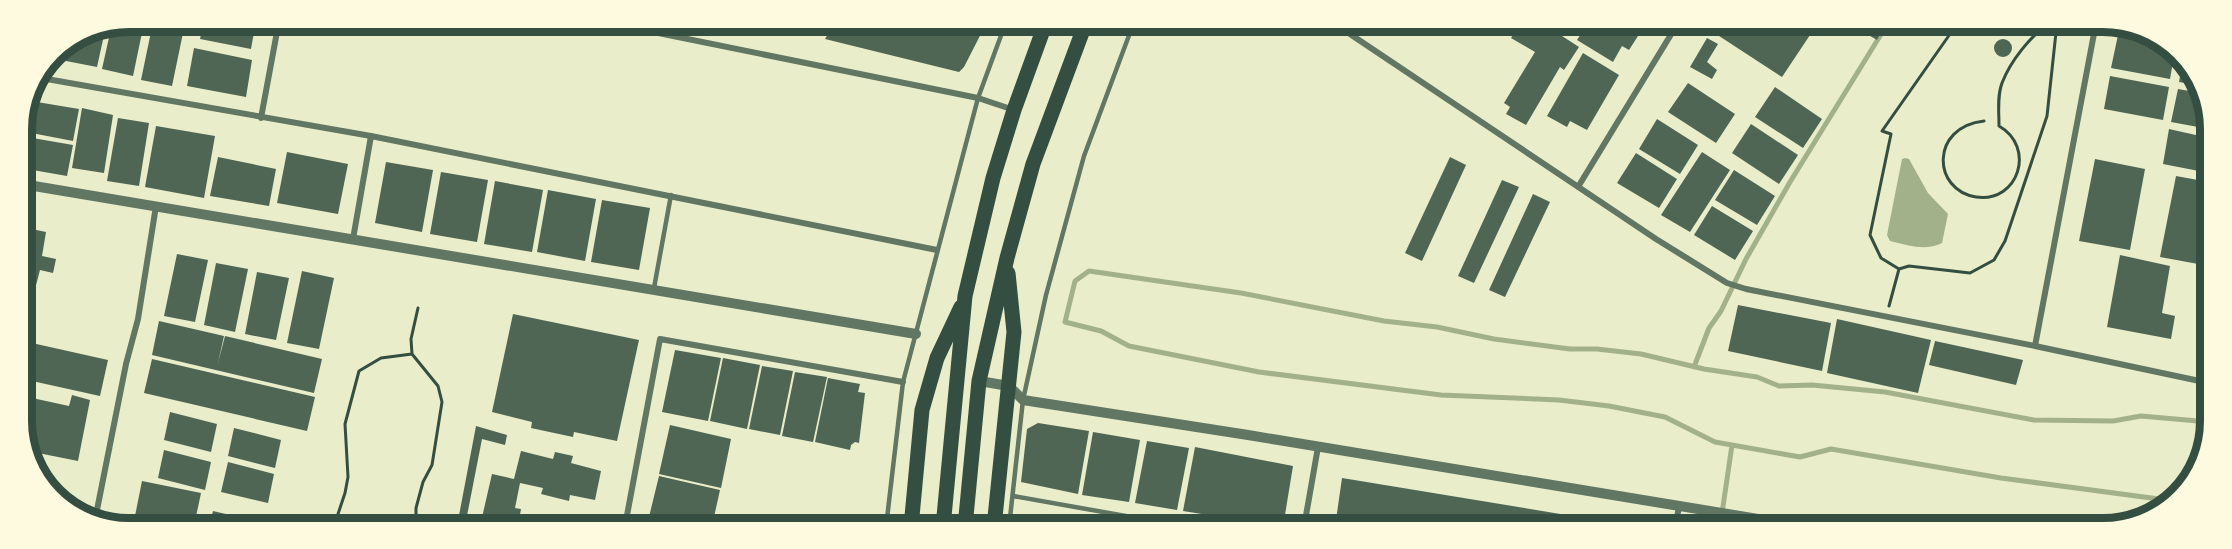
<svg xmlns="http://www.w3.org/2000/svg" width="2232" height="549" font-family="'PT Sans',sans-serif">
<rect width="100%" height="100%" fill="#e9edc9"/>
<path fill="#a3b18a" d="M 1905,158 L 1909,159 L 1928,193 L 1948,214 L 1942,243 C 1926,251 1910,246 1894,242 L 1890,241 L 1887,235 L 1902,159 Z"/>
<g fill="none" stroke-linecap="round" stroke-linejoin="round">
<path stroke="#a3b18a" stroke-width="5" d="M 1694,367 L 1709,328 L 1721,311 L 1746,259 L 1790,182 L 1888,23
M 2174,501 L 2001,478 L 1831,449 L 1800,457 L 1715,442 L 1665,417 L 1609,406 L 1559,400 L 1441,395 L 1259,372 L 1129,346 L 1101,331 L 1065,322 L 1075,281 L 1089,271 L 1241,293 L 1384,321 L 1437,327 L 1494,339 L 1570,349 L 1597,349 L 1641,354 L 1704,369 L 1757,377 L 1779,386 L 1812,385 L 1885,392 L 2034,420 L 2113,421 L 2141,416 L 2209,422
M 1720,527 L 1732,445"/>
</g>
<path fill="#4f6655" d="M 129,21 L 144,23 L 133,76 L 102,69 L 112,24 Z
M 204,21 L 256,21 L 251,49 L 200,39 Z
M 835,22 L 987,22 L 964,67 L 959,72 L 825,39 Z
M 1521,22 L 1542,23 L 1579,47 L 1564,70 L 1560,67 L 1526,125 L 1506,114 L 1510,107 L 1504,103 L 1535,52 L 1511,38 Z
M 1548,23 L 1575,23 L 1568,35 Z
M 1588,23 L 1617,23 L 1638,36 L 1629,50 L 1622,46 L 1613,62 L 1577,40 Z
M 1724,23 L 1818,23 L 1782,77 L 1716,34 Z
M 1855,23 L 1886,23 L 1877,40 L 1853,26 Z
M 106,26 L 97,67 L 66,61 L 71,40 L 88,29 Z
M 152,27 L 183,33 L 172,86 L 141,80 Z
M 2118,35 L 2163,44 L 2175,50 L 2170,79 L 2111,68 Z
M 1707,38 L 1718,44 L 1707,62 L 1717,70 L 1712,79 L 1690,67 Z
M1994 48a9 9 0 1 1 18 0a9 9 0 1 1-18 0Z
M 64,45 L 60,59 L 50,57 L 53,52 Z
M 194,48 L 252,60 L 246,97 L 187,86 Z
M 1583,53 L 1619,75 L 1587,130 L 1570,121 L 1567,127 L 1547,116 Z
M 2183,59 L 2197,85 L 2179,82 Z
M 2110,76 L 2169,87 L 2163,120 L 2104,109 Z
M 1688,83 L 1735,114 L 1716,143 L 1668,112 Z
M 1775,87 L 1822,119 L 1803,148 L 1755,117 Z
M 2178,89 L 2201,93 L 2209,107 L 2209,129 L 2171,122 Z
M 31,101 L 79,109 L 73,141 L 21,131 L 21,122 Z
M 82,108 L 113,115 L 104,173 L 72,168 Z
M 118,118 L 149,123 L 139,186 L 107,181 Z
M 1657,119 L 1698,145 L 1680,174 L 1639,149 Z
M 1751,124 L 1798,155 L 1779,184 L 1732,153 Z
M 156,126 L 215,136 L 204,198 L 145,187 Z
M 2169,129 L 2209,138 L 2209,173 L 2163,164 Z
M 21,136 L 73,145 L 67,176 L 21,168 Z
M 287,152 L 348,164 L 338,214 L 277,203 Z
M 1702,152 L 1730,170 L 1690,232 L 1661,215 Z
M 1636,153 L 1677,179 L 1659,208 L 1617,183 Z
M 218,157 L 276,169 L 269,206 L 210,196 Z
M 1450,157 L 1466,165 L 1422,261 L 1405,253 Z
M 2095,159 L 2145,169 L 2130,250 L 2079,241 Z
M 386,162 L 433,170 L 422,232 L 375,223 Z
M 1734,170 L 1775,196 L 1757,225 L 1715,200 Z
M 441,172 L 488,180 L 477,242 L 430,234 Z
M 2176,176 L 2209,182 L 2209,266 L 2160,257 Z
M 1502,180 L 1519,187 L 1474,283 L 1458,276 Z
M 495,181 L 543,190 L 532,252 L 484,244 Z
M 548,190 L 596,199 L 585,261 L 537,252 Z
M 1533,194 L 1550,202 L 1505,297 L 1489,290 Z
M 602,200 L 650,208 L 639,270 L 591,262 Z
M 1712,206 L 1753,231 L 1735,260 L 1694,235 Z
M 22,227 L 46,232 L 42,256 L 56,259 L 53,273 L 40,270 L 34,293 L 22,291 Z
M 177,254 L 208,260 L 195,322 L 164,316 Z
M 2120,255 L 2170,266 L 2162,313 L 2175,316 L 2171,339 L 2107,327 Z
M 216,263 L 248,269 L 235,332 L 204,325 Z
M 302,271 L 334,278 L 319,349 L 287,343 Z
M 257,272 L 289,278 L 276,340 L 245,334 Z
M 1738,305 L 1831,323 L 1822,371 L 1728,351 Z
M 513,314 L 639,340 L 617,441 L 574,432 L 573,437 L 531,428 L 532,422 L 492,412 Z
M 1837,319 L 1931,340 L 1918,393 L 1827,373 Z
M 159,321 L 224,336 L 218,363 L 225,336 L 322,359 L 314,393 L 152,355 Z
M 23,341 L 108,360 L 100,396 L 23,379 Z
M 1935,341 L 2023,360 L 2016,385 L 1929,365 Z
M 675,350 L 721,358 L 708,421 L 662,412 Z
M 723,358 L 760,365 L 747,429 L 710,421 Z
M 152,359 L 315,397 L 307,431 L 144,393 Z
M 762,366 L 793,371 L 780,435 L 749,429 Z
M 795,372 L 827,377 L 813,442 L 782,436 Z
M 828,378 L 860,384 L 858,392 L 865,393 L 859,443 L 855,442 L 851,445 L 850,450 L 815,442 Z
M 72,395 L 90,400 L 78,461 L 28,451 L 23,442 L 23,396 L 69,406 Z
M 170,412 L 217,424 L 211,452 L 164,440 Z
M 1038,423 L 1089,431 L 1078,494 L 1021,482 L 1027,429 Z
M 670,425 L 731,439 L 721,488 L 659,474 Z
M 476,426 L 507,435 L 505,445 L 482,439 L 465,526 L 457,526 Z
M 234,428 L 281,440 L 275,468 L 228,456 Z
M 1093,432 L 1140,440 L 1129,502 L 1082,495 Z
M 1147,441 L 1189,448 L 1177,510 L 1135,503 Z
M 1195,447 L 1293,466 L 1283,527 L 1183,511 Z
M 164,450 L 211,462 L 205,490 L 158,478 Z
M 521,451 L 553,459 L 555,452 L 573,456 L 571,463 L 601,471 L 595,500 L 570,495 L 569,501 L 541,494 L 543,488 L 520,483 L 515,508 L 521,509 L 518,526 L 480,526 L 492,474 L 514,479 Z
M 228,462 L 274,474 L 268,503 L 221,492 Z
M 659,476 L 720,490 L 712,526 L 671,526 L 648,521 Z
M 1342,478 L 1621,524 L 1621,527 L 1335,527 Z
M 142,481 L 201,493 L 194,526 L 133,526 Z
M 213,511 L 273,525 L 273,526 L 209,526 Z"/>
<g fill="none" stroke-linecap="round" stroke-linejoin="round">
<path stroke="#344e41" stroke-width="3" d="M 1984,121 C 1930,127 1932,190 1976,197 C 2019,203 2036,147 1999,126 C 1999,112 1997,96 2002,83 C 2011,60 2030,37 2049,23
M 1899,269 L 1881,258 L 1870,235 L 1891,134 L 1882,131 L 1950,34 L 1965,23
M 1889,306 L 1899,269 L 1909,266 L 1970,273 L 1994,260 L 2005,241 L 2047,116 L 2057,23
M 334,526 L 345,493 L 348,477 L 345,424 L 359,371 L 381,358 L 412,354
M 416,526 L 416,508 L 423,482 L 432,465 L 442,402 L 438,386 L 412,354 L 411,339 L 418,308"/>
<path stroke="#617663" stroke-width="4.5" d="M 654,288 L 671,195
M 1013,496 L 1188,527
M 886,527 L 903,382 L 978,98 L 1006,22
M 1009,527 L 1023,400 L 1046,295 L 1084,156 L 1134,22"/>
<path stroke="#617663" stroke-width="6" d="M 604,22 L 978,98 L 1014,110
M 1332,22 L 1656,239 L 1727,283 L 1746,289 L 2035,346 L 2209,383
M 41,78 L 371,136 L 937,250
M 261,118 L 279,21
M 1578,187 L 1678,23
M 353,239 L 371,136
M 2035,346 L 2096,23
M 95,520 L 126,364 L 138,319 L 156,206
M 625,526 L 660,339 L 903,382
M 1304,527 L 1318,447
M 1675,527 L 1679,507"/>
<path stroke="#617663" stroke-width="10" d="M 22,184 L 916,334
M 979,381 L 1009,386 L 1023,400 L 1248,435 L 1807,527"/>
<path stroke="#344e41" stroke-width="15" d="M 911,527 L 922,410 L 937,358 L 961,307
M 943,527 L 965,296 L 993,178 L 1014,110 L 1046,22
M 965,527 L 979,381 L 1007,258 L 1033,164 L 1086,22
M 994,527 L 1014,332 L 1008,273"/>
</g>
<path d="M0 0H2232V549H0ZM129 32H2103A97 97 0 0 1 2200 129V421A97 97 0 0 1 2103 518H129A97 97 0 0 1 32 421V129A97 97 0 0 1 129 32Z" fill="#fefae0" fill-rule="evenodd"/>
<path fill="none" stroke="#344e41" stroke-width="8" d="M129 32H2103A97 97 0 0 1 2200 129V421A97 97 0 0 1 2103 518H129A97 97 0 0 1 32 421V129A97 97 0 0 1 129 32Z"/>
</svg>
